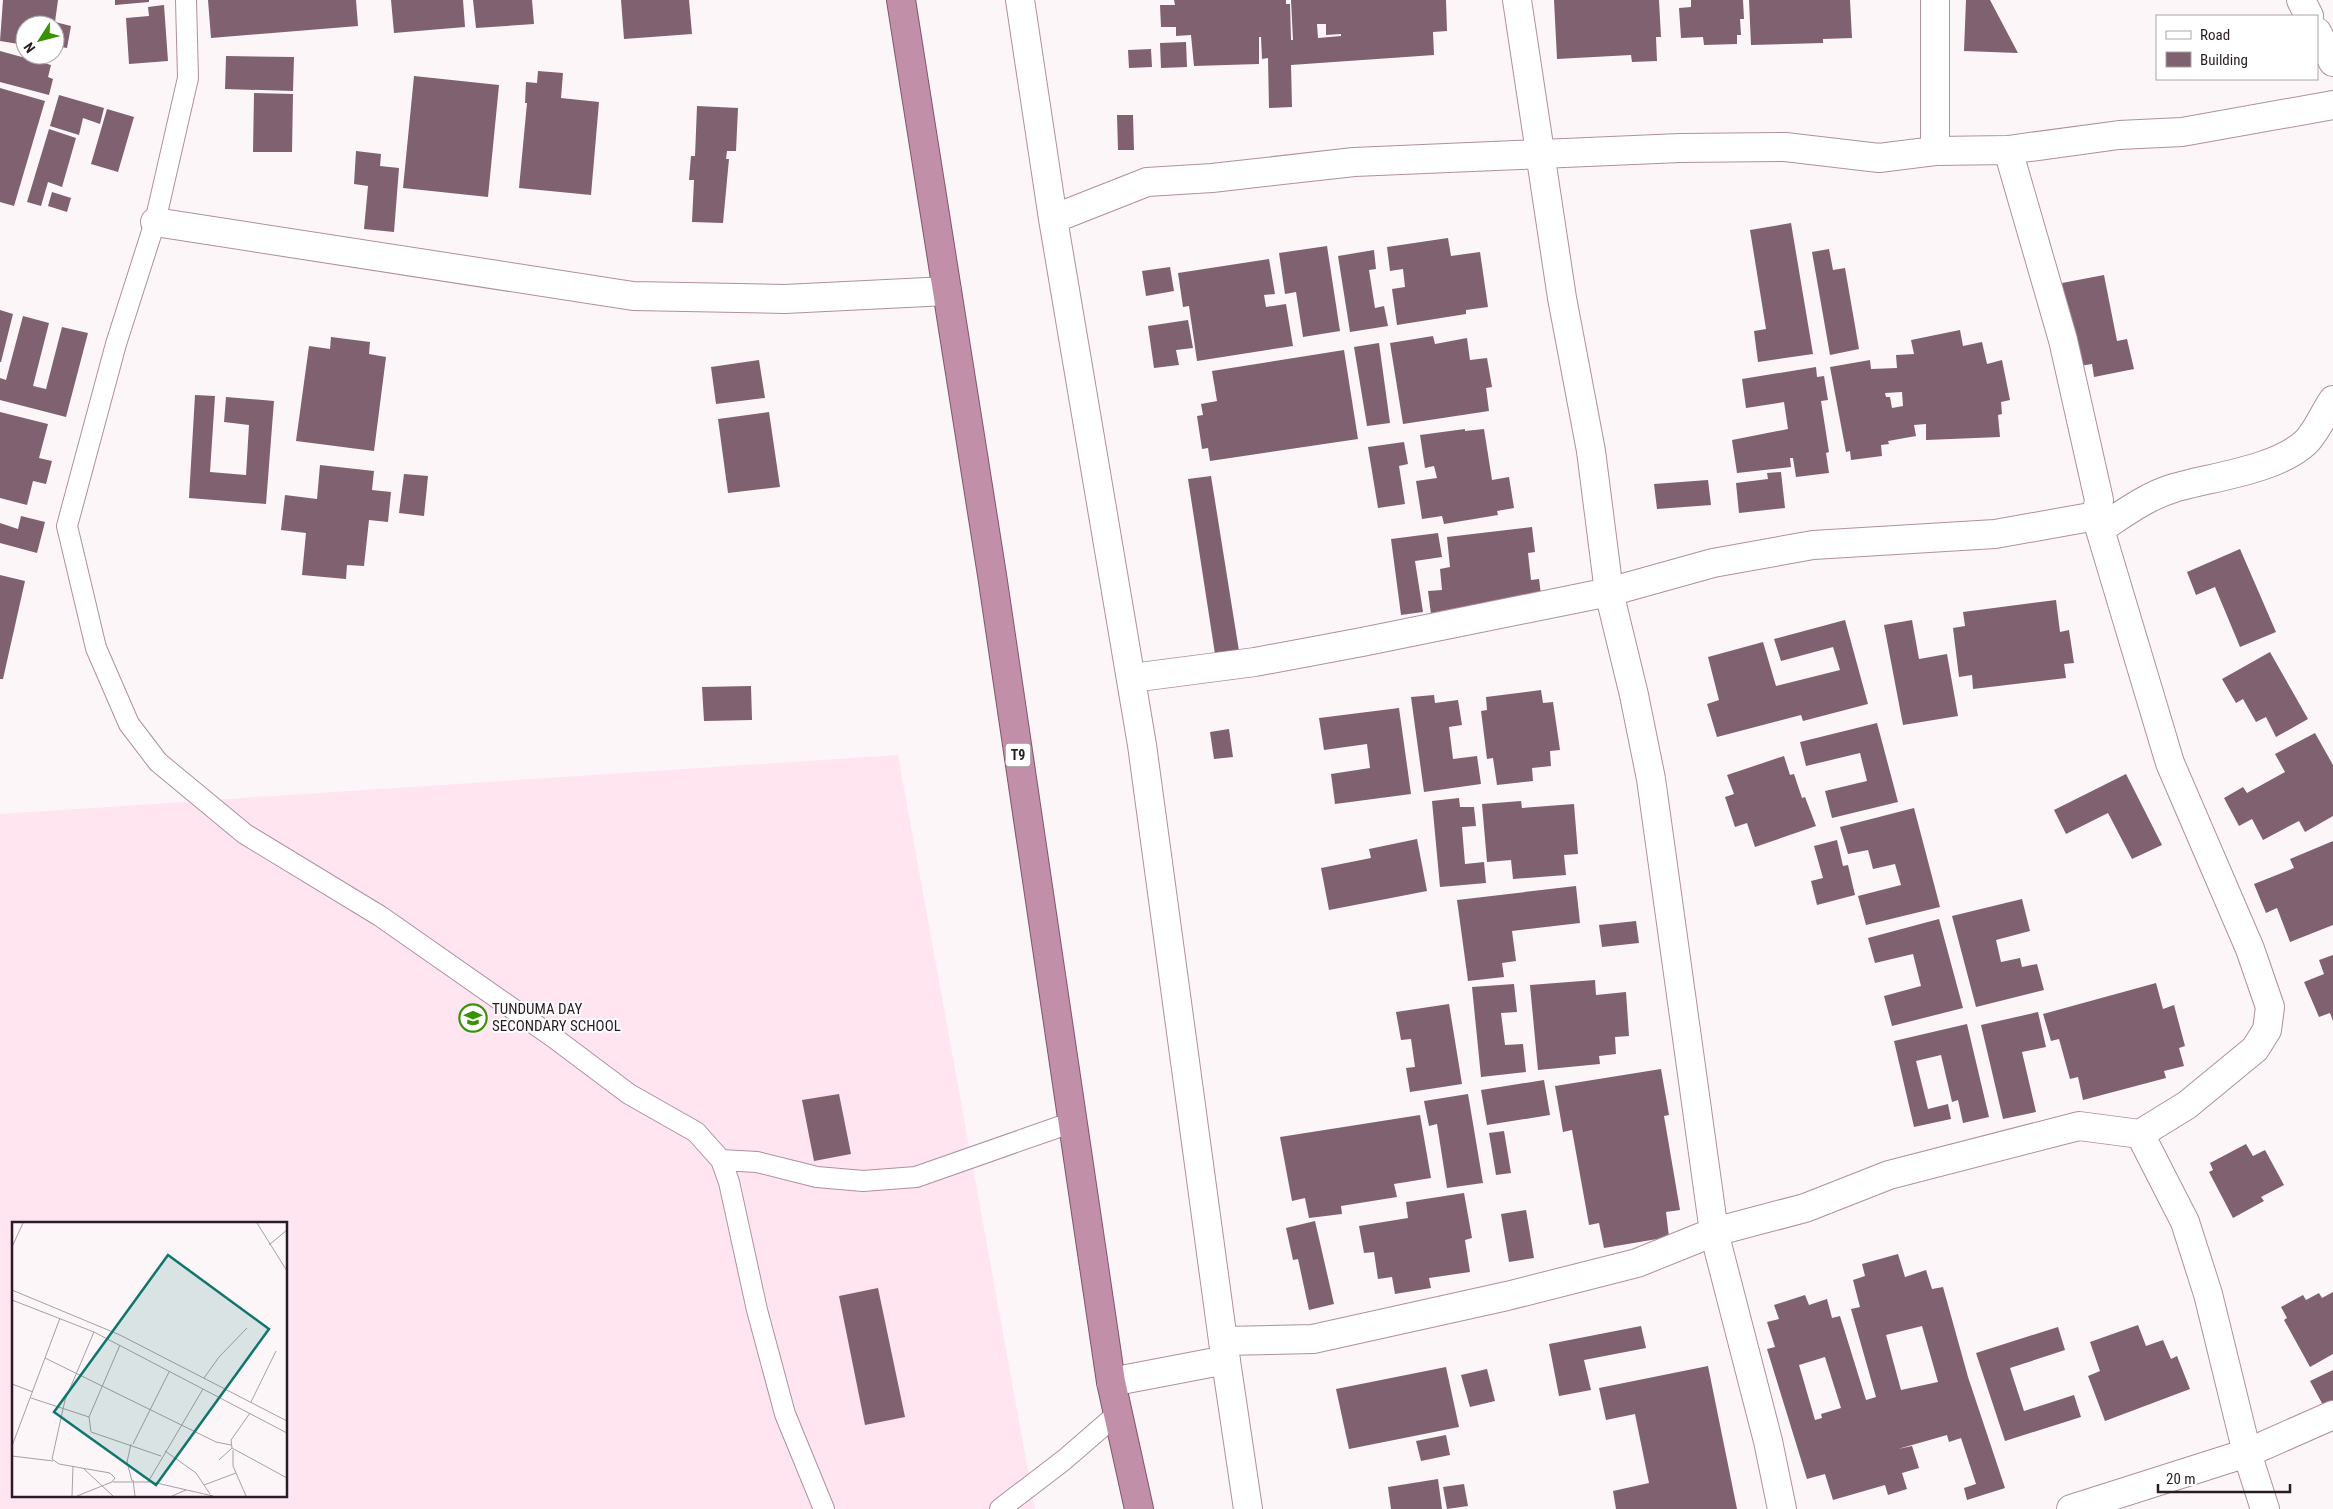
<svg xmlns="http://www.w3.org/2000/svg" width="2333" height="1509" font-family="'Roboto Condensed',sans-serif">
<rect width="100%" height="100%" fill="#fdf6f9"/>
<path fill="#ffe5f0" fill-rule="evenodd" d="M 898,755 L 1035,1509 L 0,1509 L 0,814 ZM 14,1223 L 286,1223 L 286,1495 L 14,1495 Z"/>
<path fill="#7f616f" fill-rule="evenodd" d="M 3,0 L 58,0 L 55,22 L 71,26 L 67,48 L 55,46 L 55,25 L 25,25 L 25,45 L 0,41 Z
M 115,0 L 149,0 L 149,2 L 115,5 Z
M 208,0 L 356,0 L 358,26 L 211,38 Z
M 391,0 L 463,0 L 465,27 L 394,33 Z
M 473,0 L 532,0 L 534,24 L 476,28 Z
M 621,0 L 689,0 L 692,34 L 624,39 Z
M 1174,0 L 1286,0 L 1286,4 L 1290,4 L 1291,40 L 1293,40 L 1291,0 L 1446,0 L 1447,31 L 1433,32 L 1434,55 L 1291,65 L 1292,107 L 1269,108 L 1268,58 L 1262,59 L 1261,37 L 1259,37 L 1259,64 L 1194,66 L 1191,35 L 1176,36 L 1176,27 L 1161,27 L 1160,5 L 1175,5 ZM 1317,24 L 1326,24 L 1326,35 L 1341,34 L 1341,36 L 1318,38 Z
M 1554,0 L 1659,0 L 1661,37 L 1656,37 L 1657,61 L 1632,62 L 1631,55 L 1557,59 Z
M 1691,0 L 1743,0 L 1744,19 L 1740,19 L 1741,35 L 1737,35 L 1737,44 L 1704,45 L 1703,37 L 1681,38 L 1679,8 L 1691,7 Z
M 1749,0 L 1850,0 L 1852,38 L 1823,39 L 1823,43 L 1751,45 Z
M 1966,0 L 1990,0 L 2018,53 L 1964,51 Z
M 164,5 L 168,61 L 129,64 L 126,18 L 149,16 L 148,7 Z
M 1186,42 L 1187,67 L 1161,68 L 1160,43 Z
M 1151,49 L 1152,67 L 1129,68 L 1128,50 Z
M 0,51 L 51,65 L 48,77 L 53,79 L 49,95 L 0,82 Z
M 226,56 L 294,57 L 293,91 L 225,89 Z
M 538,71 L 563,73 L 561,98 L 599,102 L 591,195 L 519,188 L 527,103 L 525,103 L 526,82 L 537,83 Z
M 414,76 L 499,85 L 488,197 L 403,188 Z
M 0,88 L 45,101 L 14,206 L 0,202 Z
M 254,93 L 293,94 L 292,152 L 253,152 Z
M 59,95 L 104,108 L 100,124 L 83,118 L 79,135 L 50,126 Z
M 697,106 L 738,108 L 736,151 L 727,151 L 726,159 L 729,159 L 723,223 L 692,222 L 694,180 L 689,180 L 691,156 L 695,156 Z
M 107,109 L 134,117 L 118,172 L 91,164 Z
M 1117,115 L 1133,115 L 1134,150 L 1118,150 Z
M 49,129 L 76,138 L 62,187 L 48,182 L 41,206 L 27,202 Z
M 356,151 L 381,154 L 380,166 L 399,168 L 394,232 L 364,229 L 368,186 L 354,184 Z
M 52,192 L 71,198 L 67,212 L 48,206 Z
M 1791,223 L 1813,354 L 1758,362 L 1754,331 L 1766,329 L 1750,230 Z
M 1448,238 L 1451,256 L 1480,252 L 1488,307 L 1466,310 L 1466,314 L 1397,325 L 1392,289 L 1405,287 L 1403,269 L 1390,271 L 1387,247 Z
M 1327,246 L 1340,331 L 1303,337 L 1296,292 L 1285,294 L 1279,253 Z
M 1829,249 L 1833,270 L 1845,268 L 1859,349 L 1830,355 L 1812,252 Z
M 1374,250 L 1376,269 L 1369,270 L 1375,308 L 1384,306 L 1388,326 L 1350,332 L 1338,256 Z
M 1269,259 L 1275,294 L 1264,295 L 1266,307 L 1286,304 L 1293,346 L 1197,361 L 1189,306 L 1183,307 L 1178,273 Z
M 1170,267 L 1174,291 L 1146,296 L 1142,271 Z
M 2104,275 L 2117,341 L 2127,339 L 2134,369 L 2094,377 L 2092,364 L 2079,366 L 2062,283 Z
M 0,310 L 13,314 L 1,362 L 0,362 Z
M 23,316 L 49,323 L 33,386 L 46,389 L 62,327 L 88,333 L 66,417 L 0,400 L 0,378 L 6,380 Z
M 1188,320 L 1193,348 L 1176,350 L 1179,365 L 1154,368 L 1148,326 Z
M 1960,330 L 1963,346 L 1982,342 L 1987,364 L 2002,360 L 2010,400 L 2001,402 L 2002,414 L 1998,415 L 2000,437 L 1926,440 L 1926,424 L 1914,425 L 1916,436 L 1888,441 L 1889,444 L 1881,445 L 1882,456 L 1851,460 L 1850,451 L 1846,452 L 1830,367 L 1870,360 L 1871,369 L 1897,368 L 1896,355 L 1914,354 L 1911,340 ZM 1902,392 L 1903,406 L 1892,408 L 1890,397 L 1886,397 L 1885,393 Z
M 1433,336 L 1435,344 L 1467,338 L 1470,360 L 1487,358 L 1492,387 L 1486,388 L 1489,411 L 1403,424 L 1390,343 Z
M 331,337 L 370,342 L 369,354 L 386,357 L 374,451 L 296,441 L 309,346 L 330,349 Z
M 1379,343 L 1390,423 L 1367,426 L 1354,347 Z
M 1344,350 L 1358,439 L 1210,461 L 1208,448 L 1202,449 L 1197,416 L 1203,415 L 1201,404 L 1217,401 L 1212,371 Z
M 759,360 L 765,398 L 716,404 L 711,367 Z
M 1816,367 L 1817,377 L 1824,376 L 1828,400 L 1821,401 L 1829,452 L 1826,453 L 1829,473 L 1796,477 L 1793,458 L 1790,458 L 1791,467 L 1737,473 L 1732,440 L 1788,429 L 1784,402 L 1746,408 L 1742,379 Z
M 195,395 L 215,396 L 210,472 L 246,475 L 249,425 L 224,422 L 226,397 L 274,401 L 266,504 L 189,498 Z
M 0,412 L 48,424 L 39,458 L 52,461 L 46,484 L 33,481 L 27,505 L 0,498 Z
M 769,412 L 780,487 L 728,493 L 718,419 Z
M 1465,429 L 1465,431 L 1484,429 L 1492,480 L 1509,477 L 1514,508 L 1497,511 L 1498,515 L 1444,524 L 1442,516 L 1422,519 L 1416,481 L 1437,478 L 1434,466 L 1425,468 L 1420,435 Z
M 1404,442 L 1408,464 L 1399,466 L 1405,504 L 1378,508 L 1368,447 Z
M 320,465 L 374,471 L 372,490 L 391,492 L 388,522 L 369,520 L 364,566 L 347,565 L 346,579 L 302,575 L 306,533 L 281,530 L 285,495 L 317,499 Z
M 1781,472 L 1785,508 L 1739,513 L 1736,483 L 1768,479 L 1767,473 Z
M 404,474 L 428,476 L 424,516 L 399,513 Z
M 1211,476 L 1239,651 L 1215,654 L 1188,479 Z
M 1708,480 L 1711,505 L 1657,509 L 1654,484 Z
M 21,516 L 45,522 L 37,553 L 0,543 L 0,523 L 18,529 Z
M 1532,527 L 1535,552 L 1528,553 L 1531,580 L 1539,579 L 1542,602 L 1431,614 L 1428,591 L 1442,590 L 1440,569 L 1450,567 L 1447,537 Z
M 1438,533 L 1442,557 L 1415,561 L 1423,612 L 1401,615 L 1391,539 Z
M 2240,549 L 2276,632 L 2240,647 L 2215,587 L 2196,595 L 2187,572 Z
M 0,575 L 25,581 L 3,679 L 0,679 Z
M 2056,600 L 2060,632 L 2069,630 L 2074,663 L 2064,664 L 2066,678 L 1973,689 L 1972,675 L 1959,677 L 1953,628 L 1965,626 L 1963,612 Z
M 1845,620 L 1868,704 L 1803,721 L 1801,715 L 1717,737 L 1707,704 L 1719,700 L 1708,657 L 1763,642 L 1776,686 L 1840,670 L 1833,647 L 1781,661 L 1774,639 Z
M 1912,620 L 1919,659 L 1947,654 L 1958,716 L 1903,725 L 1884,625 Z
M 2270,652 L 2308,719 L 2276,737 L 2266,717 L 2256,722 L 2243,699 L 2236,703 L 2222,679 Z
M 751,686 L 752,720 L 704,721 L 702,687 Z
M 1541,690 L 1543,703 L 1553,702 L 1560,750 L 1550,751 L 1551,766 L 1532,768 L 1533,781 L 1497,785 L 1493,758 L 1487,759 L 1481,711 L 1487,710 L 1486,697 Z
M 1434,695 L 1435,703 L 1458,700 L 1462,725 L 1449,727 L 1453,759 L 1477,756 L 1481,784 L 1424,792 L 1411,697 Z
M 1399,708 L 1411,794 L 1335,804 L 1331,774 L 1370,768 L 1367,744 L 1324,750 L 1319,718 Z
M 1877,723 L 1898,802 L 1832,818 L 1825,791 L 1867,781 L 1860,753 L 1806,766 L 1800,742 Z
M 1229,729 L 1233,757 L 1214,759 L 1210,732 Z
M 2315,733 L 2333,765 L 2333,816 L 2305,832 L 2299,821 L 2263,840 L 2252,819 L 2239,826 L 2224,798 L 2243,787 L 2247,793 L 2285,772 L 2275,754 Z
M 1784,756 L 1790,775 L 1794,774 L 1802,798 L 1805,797 L 1816,826 L 1755,847 L 1747,823 L 1735,827 L 1725,797 L 1734,794 L 1727,775 Z
M 2126,774 L 2162,845 L 2132,859 L 2108,813 L 2066,834 L 2054,810 Z
M 1459,798 L 1460,807 L 1474,807 L 1476,826 L 1462,827 L 1465,864 L 1484,862 L 1486,883 L 1440,887 L 1432,801 Z
M 1521,801 L 1522,808 L 1574,804 L 1578,854 L 1564,855 L 1566,875 L 1513,879 L 1511,860 L 1487,862 L 1482,804 Z
M 1914,808 L 1940,907 L 1866,925 L 1858,896 L 1901,885 L 1895,864 L 1873,869 L 1868,850 L 1848,854 L 1840,827 Z
M 1417,839 L 1427,891 L 1329,910 L 1321,868 L 1371,858 L 1369,849 Z
M 1837,840 L 1843,866 L 1848,865 L 1855,895 L 1817,905 L 1811,881 L 1823,878 L 1814,846 Z
M 2333,841 L 2333,925 L 2290,942 L 2277,908 L 2266,913 L 2254,884 L 2294,868 L 2290,859 Z
M 1576,886 L 1580,923 L 1512,931 L 1516,961 L 1502,963 L 1504,977 L 1468,981 L 1457,900 Z
M 2022,899 L 2030,931 L 1996,940 L 2001,962 L 2020,958 L 2022,967 L 2037,964 L 2044,990 L 1976,1007 L 1952,916 Z
M 1939,919 L 1963,1008 L 1892,1026 L 1884,996 L 1921,986 L 1913,954 L 1875,963 L 1868,938 Z
M 1636,921 L 1639,943 L 1602,947 L 1599,925 Z
M 2333,955 L 2333,1021 L 2330,1013 L 2319,1017 L 2304,982 L 2324,974 L 2319,960 Z
M 1595,980 L 1596,995 L 1626,992 L 1629,1036 L 1615,1037 L 1616,1054 L 1599,1056 L 1600,1064 L 1538,1070 L 1530,985 Z
M 2156,983 L 2163,1009 L 2174,1005 L 2185,1046 L 2179,1048 L 2184,1066 L 2164,1071 L 2166,1078 L 2083,1100 L 2078,1077 L 2070,1079 L 2059,1039 L 2051,1041 L 2043,1014 Z
M 1514,984 L 1517,1012 L 1501,1013 L 1505,1045 L 1523,1044 L 1526,1072 L 1481,1077 L 1472,987 Z
M 1449,1004 L 1462,1084 L 1410,1092 L 1406,1068 L 1415,1067 L 1411,1039 L 1401,1040 L 1396,1012 Z
M 2038,1012 L 2046,1047 L 2022,1052 L 2036,1112 L 2003,1119 L 1981,1025 Z
M 1967,1024 L 1989,1117 L 1963,1123 L 1958,1100 L 1952,1102 L 1941,1055 L 1916,1061 L 1928,1109 L 1948,1104 L 1951,1119 L 1914,1127 L 1894,1041 Z
M 1661,1069 L 1669,1115 L 1664,1116 L 1680,1210 L 1666,1212 L 1669,1237 L 1604,1248 L 1599,1223 L 1589,1225 L 1572,1130 L 1563,1132 L 1555,1086 Z
M 1544,1080 L 1550,1115 L 1487,1125 L 1481,1090 Z
M 839,1094 L 851,1154 L 814,1161 L 802,1100 Z
M 1468,1094 L 1483,1183 L 1447,1188 L 1437,1124 L 1429,1126 L 1424,1101 Z
M 1420,1115 L 1431,1178 L 1394,1184 L 1397,1197 L 1341,1206 L 1342,1214 L 1309,1218 L 1305,1198 L 1292,1201 L 1280,1137 Z
M 1504,1131 L 1511,1173 L 1496,1175 L 1489,1133 Z
M 2246,1144 L 2253,1156 L 2265,1150 L 2284,1185 L 2261,1197 L 2264,1201 L 2233,1218 L 2209,1172 L 2213,1170 L 2210,1163 Z
M 1464,1193 L 1472,1238 L 1465,1240 L 1470,1272 L 1429,1278 L 1431,1288 L 1395,1294 L 1392,1277 L 1378,1279 L 1374,1252 L 1364,1253 L 1359,1226 L 1408,1218 L 1406,1202 Z
M 1526,1210 L 1534,1258 L 1509,1262 L 1501,1214 Z
M 1315,1221 L 1334,1304 L 1309,1310 L 1298,1259 L 1293,1260 L 1286,1228 Z
M 1898,1254 L 1905,1277 L 1926,1270 L 1932,1289 L 1943,1287 L 1968,1377 L 2005,1488 L 1967,1500 L 1964,1488 L 1976,1484 L 1961,1438 L 1949,1442 L 1947,1435 L 1898,1449 L 1912,1446 L 1919,1468 L 1902,1473 L 1907,1489 L 1888,1495 L 1885,1485 L 1833,1500 L 1825,1474 L 1807,1479 L 1767,1349 L 1775,1347 L 1767,1322 L 1779,1319 L 1774,1305 L 1805,1295 L 1809,1305 L 1827,1299 L 1832,1318 L 1840,1316 L 1866,1400 L 1876,1397 L 1851,1309 L 1860,1307 L 1853,1280 L 1865,1276 L 1862,1264 ZM 1922,1326 L 1938,1382 L 1901,1390 L 1886,1335 ZM 1825,1357 L 1841,1408 L 1821,1414 L 1822,1418 L 1815,1420 L 1799,1365 Z
M 878,1288 L 905,1417 L 865,1425 L 839,1296 Z
M 2333,1292 L 2333,1354 L 2310,1367 L 2284,1320 L 2287,1318 L 2281,1307 L 2303,1295 L 2306,1300 L 2319,1293 L 2322,1298 Z
M 2138,1325 L 2146,1346 L 2163,1340 L 2171,1359 L 2177,1356 L 2190,1389 L 2105,1421 L 2088,1376 L 2100,1371 L 2090,1342 Z
M 1641,1326 L 1646,1348 L 1584,1360 L 1591,1390 L 1559,1396 L 1549,1344 Z
M 2058,1327 L 2065,1350 L 2010,1368 L 2024,1411 L 2074,1395 L 2081,1417 L 2005,1441 L 1976,1353 Z
M 1708,1366 L 1737,1509 L 1616,1509 L 1613,1491 L 1649,1483 L 1635,1414 L 1606,1420 L 1599,1388 Z
M 1446,1367 L 1459,1427 L 1349,1449 L 1336,1389 Z
M 1487,1369 L 1495,1401 L 1470,1407 L 1461,1375 Z
M 2333,1370 L 2333,1402 L 2324,1407 L 2310,1381 Z
M 1446,1435 L 1450,1455 L 1421,1461 L 1416,1441 Z
M 1438,1479 L 1442,1509 L 1391,1509 L 1388,1487 Z
M 1464,1484 L 1468,1506 L 1447,1509 L 1443,1487 Z"/>
<g fill="none" stroke-linecap="round" stroke-linejoin="round">
<g stroke="#b08f9f" stroke-width="22">
<path id="service" d="M 186,0 L 188,78 L 155,222 L 116,344 L 67,526 L 96,648 L 129,724 L 158,762 L 245,834 L 380,916 L 553,1037 L 629,1094 L 696,1132 L 721,1160 L 729,1182 L 757,1310 L 785,1414 L 824,1509
M 721,1160 L 757,1162 L 817,1177 L 863,1181 L 916,1177 L 1073,1122
M 1000,1509 L 1064,1460 L 1116,1415"/>
</g>
<g stroke="#b08f9f" stroke-width="30">
<path id="minor" d="M 1020,0 L 1053,219 L 1142,745 L 1223,1341 L 1248,1509
M 1517,0 L 1562,298 L 1591,451 L 1609,592 L 1634,695 L 1651,779 L 1714,1232 L 1768,1441 L 1782,1509
M 1935,0 L 1935,151
M 2301,0 L 2309,16
M 2317,32 L 2333,62
M 2008,150 L 2063,340 L 2099,500 L 2096,516 L 2170,763 L 2250,949 L 2270,1007 L 2267,1030 L 2255,1049 L 2187,1105 L 2140,1134
M 1053,219 L 1147,182 L 1212,178 L 1354,162 L 1680,148 L 1785,147 L 1879,158 L 1935,151 L 2008,150 L 2119,135 L 2182,132 L 2333,105
M 155,222 L 633,296 L 785,299 L 947,291
M 2100,529 C 2123,514 2147,496 2174,488 C 2211,477 2277,470 2306,442 C 2317,431 2324,413 2333,400
M 1132,678 L 1255,662 L 1362,642 L 1609,592 L 1713,563 L 1813,545 L 1995,534 L 2096,516
M 1223,1341 L 1313,1339 L 1507,1296 L 1637,1263 L 1714,1232 L 1805,1208 L 1889,1175 L 2079,1126 L 2140,1134 L 2185,1222 L 2208,1294 L 2247,1453 L 2265,1509
M 1111,1382 L 1226,1360
M 2071,1509 L 2247,1453 L 2333,1415"/>
</g>
<g stroke="#82556b" stroke-width="30">
<path id="trunk" d="M 901,0 L 992,575 L 1111,1382 L 1139,1509"/>
</g>
<use href="#service" stroke="#fff" stroke-width="20"/>
<use href="#minor" stroke="#fff" stroke-width="28"/>
<use href="#trunk" stroke="#c28fa8" stroke-width="28"/>
</g>
<defs>
<g id="school-ring" transform="scale(1.4375)"><circle r="9.5" fill="#fff" stroke="#379206" stroke-width="1.5"/><path d="M0-5L7-2L0 1L-7-2ZM-4 1L0 2.5L4 1V4Q0 6-4 4Z" fill="#379206"/></g>
</defs>
<g fill-rule="evenodd">
<use href="#school-ring" x="473" y="1018"/>
</g>
<g text-anchor="middle" stroke-width="4" stroke-linejoin="round" paint-order="stroke">
<rect fill="#fff" stroke="#686064" stroke-width="1" x="1005.5" y="743.5" width="25" height="23" rx="4"/>
<g font-size="14" font-weight="bold" fill="#281c22">
<text x="1018" y="760">T9</text>
</g>
<g font-size="15" fill="#281c22" stroke="#fff" text-anchor="start">
<text x="492" y="1014">TUNDUMA DAY<tspan x="492" dy="17">SECONDARY SCHOOL</tspan></text>
</g>
</g>
<g transform="translate(12 1222)">
<rect width="275" height="275" fill="#fdf6f9"/>
<path fill="none" stroke="#a89fa3" stroke-width="1" d="M 245,1 L 275,49M 257,23 L 275,8M 0,25 L 11,1M 0,68 L 108,113 L 275,199M 0,78 L 82,110 L 275,211M 33,136 L 204,220 L 219,223M 192,156 L 207,135 L 235,106M 0,162 L 21,170M 19,176 L 77,195 L 108,123M 239,180 L 264,129M 238,191 L 219,218 L 220,226 L 275,256M 77,195 L 79,210 L 149,234M 119,222 L 115,240 L 120,259M 121,222 L 157,150M 0,224 L 48,96M 221,228 L 221,244 L 234,274M 153,229 L 184,251 L 198,272M 0,234 L 41,239M 207,238 L 220,226M 71,246 L 101,274M 121,258 L 123,274M 101,260 L 140,260 L 201,274M 136,260 L 191,167M 192,263 L 224,251M 60,274 L 61,244M 65,274 L 100,260 L 103,256 L 98,251 L 47,242 L 40,237 L 53,178 L 82,110M 160,274 L 174,268"/>
<path fill="#0f766e" fill-opacity="0.15" stroke="#0f766e" stroke-width="2.5" d="M 156,33 L 257,107 L 144,263 L 42,190 Z"/>
<rect width="275" height="275" fill="none" stroke="#281c22" stroke-width="2.5"/>
</g>
<rect x="2156" y="15" width="162" height="65" fill="#ffffff" stroke="#a9a4a7"/>
<rect x="2166" y="31" width="25" height="8" fill="#ffffff" stroke="#a9a4a7"/>
<text x="2200" y="40" font-size="15" fill="#281c22">Road</text>
<rect x="2166" y="52" width="25" height="15" fill="#7f616f" stroke="#a9a4a7"/>
<text x="2200" y="65" font-size="15" fill="#281c22">Building</text>
<g transform="translate(40 40) rotate(234)"><circle r="24" fill="#ffffff" stroke="#a9a4a7"/>
<path d="M0-4L9 19L0 12L-9 19Z" fill="#379206"/>
<text y="-8" font-size="14" font-weight="bold" text-anchor="middle" fill="#281c22">N</text>
</g>
<path d="M2158 1484v8h132v-8" fill="none" stroke="#281c22" stroke-width="2.5"/>
<text x="2166" y="1484" font-size="15" fill="#281c22" stroke="#ffffff" stroke-width="4" paint-order="stroke">20 m</text>
</svg>
